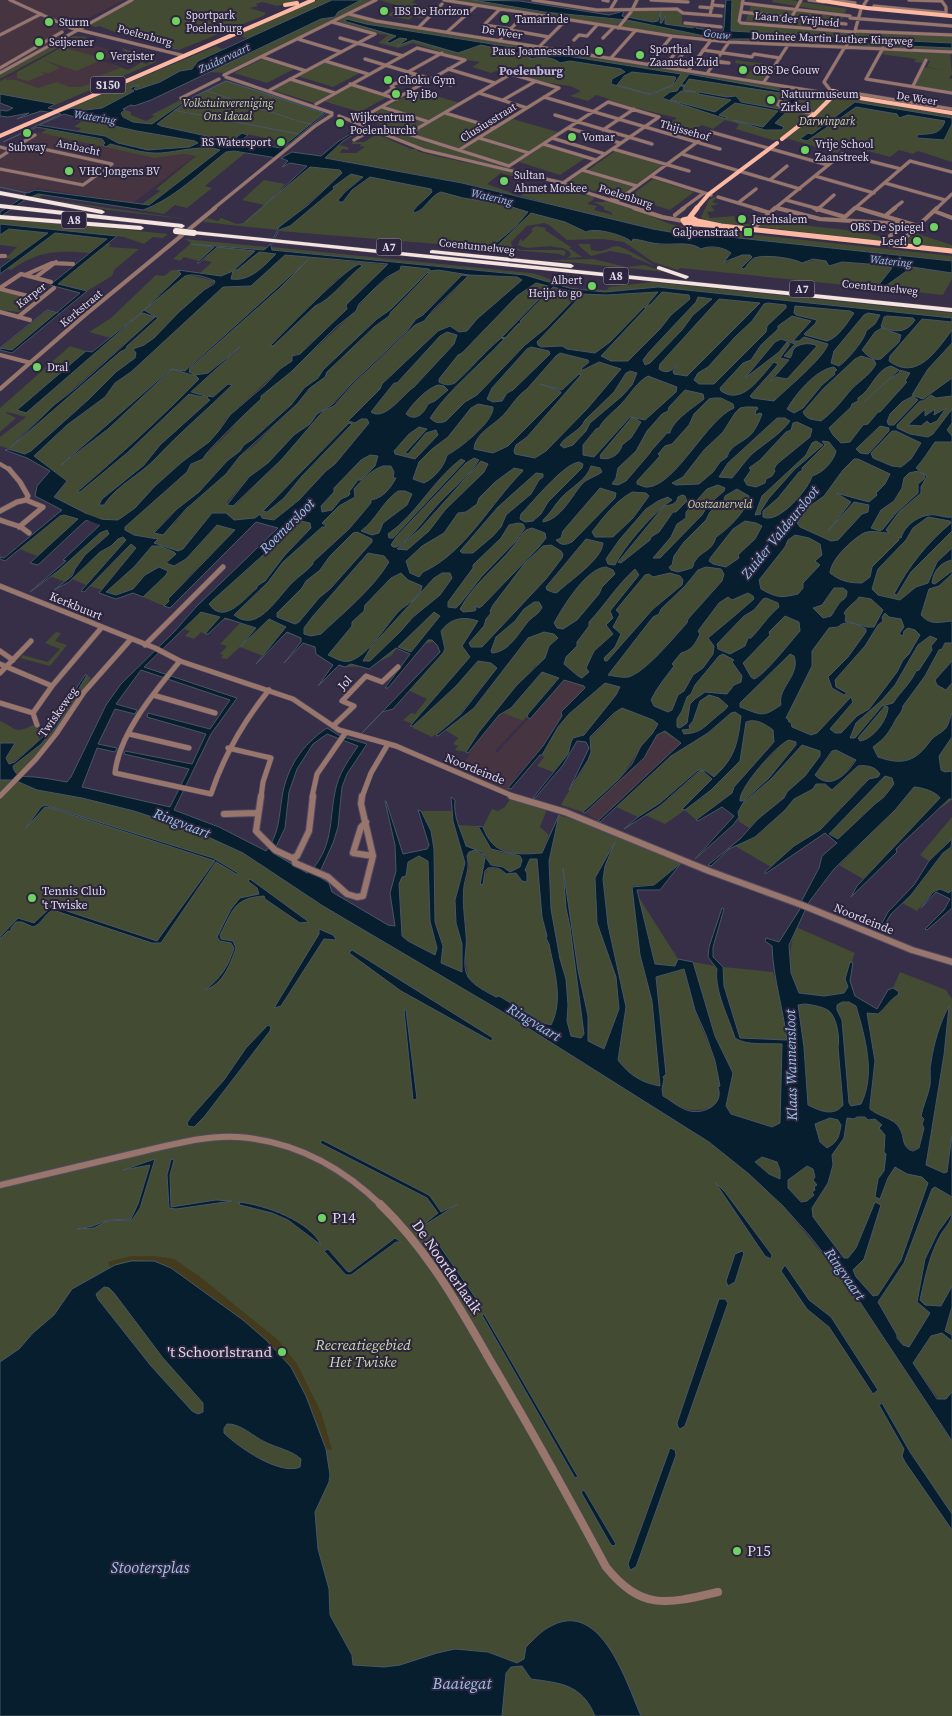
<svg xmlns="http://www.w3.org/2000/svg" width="952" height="1716" font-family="'Source Serif 4',serif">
<rect width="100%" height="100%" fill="#372e48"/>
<path fill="#463540" d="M 0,0 L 124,0 L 55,35 L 67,39 L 0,76 Z
M 76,40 L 120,53 L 102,61 L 128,71 L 68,96 L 0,84 L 7,80 L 6,78 Z
M 39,132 L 154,158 L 179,153 L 195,156 L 133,203 L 37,188 L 28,192 L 0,186 L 0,148 L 10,151 Z
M 567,679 L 586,688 L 561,712 L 563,716 L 543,746 L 517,775 L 508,788 L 509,792 L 458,770 L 470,754 L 466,752 L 469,752 L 475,745 L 499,715 L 503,713 L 523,721 L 495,751 L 497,753 L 564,680 Z
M 665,731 L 681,743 L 598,821 L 585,813 L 644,758 L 657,735 Z"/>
<path fill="#434b33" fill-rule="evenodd" d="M 133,0 L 301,0 L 277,6 L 262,2 L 256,4 L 258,6 L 250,8 L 266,13 L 263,16 L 179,50 L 152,40 L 123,35 L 99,26 L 96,27 L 89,25 Z
M 317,0 L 332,0 L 249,39 L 238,36 L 245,31 Z
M 361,0 L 373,0 L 225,73 L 208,72 L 321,19 L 336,16 L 338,12 Z
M 379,0 L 415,0 L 412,3 L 417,4 L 416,6 L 433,8 L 431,10 L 422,9 L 419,12 L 408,11 L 405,14 L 424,17 L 422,18 L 413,17 L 409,20 L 386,15 L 395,11 L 400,12 L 407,8 Z
M 452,0 L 473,0 L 544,12 L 622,20 L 616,26 Z
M 732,0 L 741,0 L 737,22 L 851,33 L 848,38 L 731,31 Z
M 773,0 L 790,0 L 847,9 L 844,14 L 772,2 Z
M 751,5 L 839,17 L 844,16 L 840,22 L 836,22 L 836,20 L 749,12 Z
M 634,10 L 677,10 L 682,14 L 682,24 L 694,25 L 693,28 L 665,24 L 665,16 L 662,23 L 629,18 Z
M 748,14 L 834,25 L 835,23 L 840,24 L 837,31 L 833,31 L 834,27 L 827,28 L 746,21 Z
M 349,15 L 952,113 L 952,118 L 930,114 L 952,119 L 952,162 L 918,151 L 913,154 L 899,150 L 890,157 L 846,145 L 837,153 L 789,139 L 772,140 L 736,129 L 739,124 L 725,120 L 713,129 L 702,125 L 691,131 L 668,125 L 677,118 L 608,101 L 609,99 L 596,95 L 588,101 L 570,96 L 581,91 L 570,86 L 543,82 L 509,72 L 510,70 L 504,68 L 491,73 L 472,67 L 480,62 L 467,60 L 413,43 L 398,48 L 378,43 L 388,35 L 378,34 L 335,22 Z
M 627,20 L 719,39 L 846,41 L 842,46 C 767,43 695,38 621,27 Z
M 856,32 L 952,35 L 952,43 L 852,38 Z
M 73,36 L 87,37 L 87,40 L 94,43 L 91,44 L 81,41 L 66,48 L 97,57 L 106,58 L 76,71 L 44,60 L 60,68 L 49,73 L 40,72 L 45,74 L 28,81 L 17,78 L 17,72 L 77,39 L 74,39 L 0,79 L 0,73 Z
M 851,41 L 884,45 L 952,48 L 952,51 L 849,46 Z
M 216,46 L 222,49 L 228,48 L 198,61 L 192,69 L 174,74 L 158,83 L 136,90 L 134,89 L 138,86 L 130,88 L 135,91 C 124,95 114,106 103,108 C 89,111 76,106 62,111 Z
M 122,48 L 155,60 L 156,62 L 48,108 L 55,105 L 0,94 L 0,81 L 6,78 L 7,80 L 16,80 L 38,88 L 57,82 L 69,87 L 81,87 L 92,83 L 97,77 L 120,68 L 103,61 L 128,70 L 142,62 L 146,64 L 152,61 L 124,51 Z
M 883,50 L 950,52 L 952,74 L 949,78 L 952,79 L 952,92 L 915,86 L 924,67 L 943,70 L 927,67 L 930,61 L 924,60 L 922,63 L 914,62 L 916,59 L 881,54 Z
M 262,59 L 294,69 L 267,83 L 234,73 Z
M 736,60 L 773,65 L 762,81 L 745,78 L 751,70 L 764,69 L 765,68 L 735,63 Z
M 325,62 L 360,73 L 333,87 L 297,76 Z
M 290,80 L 332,93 L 314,103 L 272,90 Z
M 226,81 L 321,111 L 324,114 L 289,143 L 242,133 L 233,140 L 225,140 L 133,122 L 121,115 L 125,110 L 131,112 L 131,115 L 146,121 L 155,116 L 151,115 L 182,99 L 187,101 Z
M 351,85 L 389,96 L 360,112 L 323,101 Z
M 417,90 L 460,103 L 428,121 L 384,108 Z
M 381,109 L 426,123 L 409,133 L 364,119 Z
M 445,114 L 491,128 L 458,149 L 411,134 Z
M 513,119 L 558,132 L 558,133 L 529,152 L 481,138 Z
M 83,120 L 195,141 L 198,143 L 189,147 L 148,150 L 118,143 L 108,137 L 77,132 L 81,128 L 74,127 Z
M 384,127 L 517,169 L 533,173 L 432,151 L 412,144 L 380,129 Z
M 47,129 L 103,140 L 105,143 C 123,147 140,153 158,153 C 175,153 206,143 220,150 L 153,203 L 145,206 L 142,204 L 160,191 L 156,189 L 196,156 L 183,154 L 154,158 L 41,133 Z
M 377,134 L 411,149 L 419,149 L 417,151 C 457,163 498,166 537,179 L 532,179 L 528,181 L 501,173 L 487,184 L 520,196 L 532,188 L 551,193 L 559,190 L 557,189 C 560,188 563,188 566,189 L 560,190 L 575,191 L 582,195 L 593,196 L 594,199 L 587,204 L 597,206 L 594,210 L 613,215 L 611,212 L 604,210 L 604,207 L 594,202 L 604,202 L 607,199 L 636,209 L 667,223 L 683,227 L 952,256 L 952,261 L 711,235 L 676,233 L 653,229 L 561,207 L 525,197 L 481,188 L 478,186 L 325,158 L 339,145 L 348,147 L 348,150 L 342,149 L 340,153 L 356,153 L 365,147 L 360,146 L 361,144 L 351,144 L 353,142 L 364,142 Z
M 478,139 L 526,154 L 509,165 L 461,150 Z
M 545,145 L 587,157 L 560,175 L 519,162 Z
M 232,151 L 245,153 L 205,186 L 212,188 L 187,208 L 175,205 L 164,214 L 142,210 L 154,206 L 169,196 L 225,152 Z
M 615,151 L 662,165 L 635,185 L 587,171 Z
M 316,166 L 340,170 L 342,173 L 334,181 L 278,230 L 203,222 L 207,218 L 218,221 L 221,218 L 237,224 L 243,223 L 264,205 L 242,200 L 264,180 L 285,184 L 272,199 L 310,167 Z
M 582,172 L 633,187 L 617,199 L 568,182 Z
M 351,174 L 363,177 L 344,192 L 351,191 L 370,177 L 431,189 L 432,192 L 418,207 L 419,212 L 433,196 L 441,192 L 463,198 L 502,204 L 528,212 L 516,226 L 494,246 L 496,247 L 531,213 L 565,222 L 586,232 C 595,227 623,235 632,241 L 633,239 L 651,241 L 660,245 L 681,244 L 725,249 L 731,253 L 725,262 L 726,263 C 733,259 739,252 750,255 L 752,257 L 742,269 L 744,269 C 746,266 749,261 754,259 C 765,253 788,258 800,261 C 808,264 814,257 826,261 L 829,266 L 842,262 L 881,265 L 892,268 L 877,287 L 887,285 L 912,267 L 952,273 L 952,279 L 943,295 L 680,268 L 678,270 L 653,262 L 624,242 L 603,239 L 567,240 L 549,225 L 544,223 L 527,226 L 511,242 L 512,246 L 521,250 L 563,250 L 566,252 L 564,256 L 560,254 L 279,231 L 290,226 L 333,189 L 333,187 Z
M 653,179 L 694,192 L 670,210 L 629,197 Z
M 38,194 L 42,195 L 39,198 L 193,220 L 108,210 L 30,196 Z
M 714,197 L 717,198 L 712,202 L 719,204 L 711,206 L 715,211 L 707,212 L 710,218 L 734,216 L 736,222 L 749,224 L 751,220 L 755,222 L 749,227 L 705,221 L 701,217 L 709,200 Z
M 770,215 L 802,225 L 863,232 L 899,241 L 896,243 L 759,227 Z
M 0,217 L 168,234 L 163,238 L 153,237 L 144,244 L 124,237 L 0,224 Z
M 536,226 L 546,228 L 545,230 C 554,237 563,241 572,248 L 569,248 L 582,257 L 567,258 L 571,255 L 569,251 L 563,248 L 552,247 L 553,246 L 527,248 L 518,245 L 520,239 L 523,241 L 533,231 L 531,229 Z
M 9,228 L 48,233 L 12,259 L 3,258 L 9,255 L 17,247 L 0,245 L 0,235 Z
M 55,233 L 107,239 L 89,253 C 57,250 38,251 11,270 L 7,269 Z
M 915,233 L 952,245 L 952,249 L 908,244 L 907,240 Z
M 185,239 L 267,247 L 264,250 L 215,247 L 199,261 L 184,257 L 180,261 L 173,259 L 191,243 Z
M 108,243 L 111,244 L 109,247 L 139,249 L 114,270 L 112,276 L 87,291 L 57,284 Z
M 579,244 L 590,244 L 591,250 C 606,254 608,246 617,246 C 622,246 649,262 655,266 L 632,257 L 631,255 L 610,251 L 591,256 L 578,245 Z
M 217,247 L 256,251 L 238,266 L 237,270 L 259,252 L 277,254 C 264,266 250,282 231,279 L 229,274 L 223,276 L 200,273 L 212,262 L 203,260 Z
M 272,247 L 531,273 C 544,275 555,283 568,287 C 580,290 595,289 607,290 L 609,287 L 652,282 L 952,313 L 952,318 L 658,287 L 643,289 L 952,320 L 952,800 L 941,808 L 932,811 L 917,823 L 863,879 L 839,865 L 895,810 L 914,787 L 893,779 L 894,784 C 884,798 871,808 858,820 C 851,827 846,834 838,839 L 829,833 L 885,776 L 880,774 L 878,777 L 869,780 L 820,830 L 794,846 L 771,867 L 735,846 L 755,837 L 785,810 L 794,799 L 812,789 L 816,784 L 837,786 L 855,768 L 863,765 L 854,761 C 845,776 832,791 815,775 L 832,752 L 822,754 L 805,776 L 787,792 L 784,798 L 758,819 L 749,828 L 738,821 L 739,817 L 738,811 L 743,803 L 771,779 L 797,749 L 797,743 L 769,778 L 744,801 L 740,801 C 738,786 774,752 785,742 L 773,732 L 775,739 L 771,747 L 734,787 L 732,793 L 696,820 L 685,810 L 665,824 L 645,815 L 664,803 L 699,772 L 705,772 L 712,779 L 682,809 L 702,798 L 740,761 L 744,727 L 748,721 L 742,717 L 733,757 L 714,778 L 706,771 L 698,770 L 660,803 L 638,817 L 616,807 L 671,756 L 691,743 L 686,745 L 660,731 C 641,738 632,766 618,780 C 607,792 595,802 583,812 L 561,805 C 569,788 585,771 590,753 C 592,748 589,743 590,738 L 617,711 L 607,707 L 584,735 L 573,738 L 568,754 L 553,772 L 537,766 L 544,757 L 542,755 L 558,727 L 566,717 L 562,712 L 586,688 L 559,677 L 523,721 L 503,713 L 511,708 L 542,672 L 536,665 L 479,732 L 466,752 L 455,750 L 458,746 L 453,744 L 458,738 L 445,730 L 474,708 L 508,664 L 497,668 L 456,719 L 432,737 L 413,728 L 413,726 L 456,686 L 478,661 L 470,657 L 412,724 L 403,720 L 411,713 L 415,714 L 427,699 L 408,690 L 443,653 L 440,640 L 416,646 L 409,653 L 397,648 L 391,656 L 366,668 C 347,664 340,672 320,657 L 318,648 L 304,643 L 299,637 L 286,633 L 279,637 L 284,629 L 263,656 L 240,647 L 227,659 L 221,658 L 223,655 L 220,654 L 227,646 L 220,644 L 240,623 C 219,617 220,619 205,634 L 201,632 L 194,639 L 185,636 L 190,631 L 184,629 L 200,612 L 196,609 L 195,607 L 280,529 L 281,513 C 276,521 269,520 262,518 L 261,515 L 255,518 L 233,520 L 228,516 L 211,515 L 183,549 L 178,551 L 154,543 L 157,539 L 134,535 L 125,530 L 125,527 L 172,485 L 191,464 L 203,457 L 229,432 L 238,420 L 260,399 L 261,396 C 291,370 321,344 350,316 C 358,308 364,298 373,290 C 382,281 394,274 402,266 L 429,269 L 431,271 L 438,270 L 501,277 L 518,277 L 523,279 L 510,273 L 272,250 ZM 428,272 L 429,273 L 391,312 L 389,316 L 374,327 L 327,372 L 325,377 L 310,388 L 257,443 L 240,456 L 226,474 L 186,509 L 175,523 L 154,532 L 177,509 L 199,492 L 227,461 L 240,451 L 244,445 L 253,439 L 291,405 L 304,388 L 318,378 L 323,370 L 377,319 L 390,310 ZM 462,275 L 467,276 C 459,286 425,322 415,325 L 356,382 ZM 451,327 L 459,332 L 465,332 L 457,335 L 447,332 L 440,336 L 374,405 L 370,411 L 374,414 L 380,414 L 369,424 L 367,419 L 361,419 L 355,423 L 349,421 L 380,389 L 382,384 C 393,374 404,364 414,355 C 429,343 432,333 451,327 ZM 351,384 L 354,384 L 334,406 L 324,410 L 282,459 L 234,506 L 227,505 L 227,502 L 249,477 L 268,463 L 294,435 L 310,424 L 317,414 L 332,404 ZM 349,423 L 352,424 L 302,476 L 284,498 L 267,512 L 263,511 Z
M 285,255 L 388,265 L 350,301 L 346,305 L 347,309 L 300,354 L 293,356 L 292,361 L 278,371 L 226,419 L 218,432 L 209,442 L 182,462 L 155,486 L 135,508 L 118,520 L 97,519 L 54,497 L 65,484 L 34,456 L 67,425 L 105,397 L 115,383 L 131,372 L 223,287 L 248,287 ZM 309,259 L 190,368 L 189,372 L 192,375 L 172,369 L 108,429 L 62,465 L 171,369 L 185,371 ZM 358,264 L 362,266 C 347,277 331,300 315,306 L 273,346 L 270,346 L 336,280 ZM 241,347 L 191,392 L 204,396 L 203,397 L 189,394 L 127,453 L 77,491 L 124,452 L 200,379 L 197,374 L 204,375 L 208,373 Z
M 593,259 L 626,267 L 644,265 L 666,272 L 548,260 Z
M 172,270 L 178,270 L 182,273 L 141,313 L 110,338 L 89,332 L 111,318 L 156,275 L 164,276 Z
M 189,275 L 215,281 L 179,312 L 154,338 L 144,345 L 133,349 L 136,353 L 135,358 L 116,372 L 88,400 L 31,451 L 25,454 L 0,446 L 0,437 L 26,417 L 7,412 L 6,413 L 16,418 L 0,432 L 0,408 L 70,346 L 86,351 L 18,410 L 26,413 L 140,314 L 143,313 L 155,317 C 107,360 58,401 11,445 L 120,351 L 126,349 L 127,346 L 158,318 L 144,310 L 185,276 Z
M 0,292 L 1,291 L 35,300 L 19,312 L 0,310 Z
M 47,311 L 56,313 L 12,350 L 1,348 Z
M 64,515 L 76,517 L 78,521 L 37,556 L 19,549 L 60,516 Z
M 217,525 L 236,530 L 192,573 L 164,606 L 143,597 L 166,575 L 145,575 L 134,589 L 116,595 L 106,592 L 134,567 L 152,546 L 160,546 L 174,552 L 176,554 L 166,563 L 174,566 L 186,559 Z
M 108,530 L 109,534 C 97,543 86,554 77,566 C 72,572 72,577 65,582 L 50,576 L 100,533 Z
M 123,537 L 126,540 L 86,585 L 72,579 L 100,552 L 111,546 L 117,539 Z
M 131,544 L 136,548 L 102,590 L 89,586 Z
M 56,632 L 61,633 L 55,641 L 67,645 L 50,666 L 20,658 L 23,655 L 48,662 L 60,649 L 45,643 Z
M 87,675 L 91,678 L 50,740 L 19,776 L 14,771 L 13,765 C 52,738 63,715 87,675 Z
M 0,721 C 17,728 13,735 33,725 L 39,730 L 36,732 L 40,740 L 10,765 L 6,762 L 6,758 L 15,743 L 0,743 Z
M 0,772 L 163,820 L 195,831 L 243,853 L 501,1011 L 709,1142 L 749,1174 L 783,1206 L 850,1287 L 952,1441 L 952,1716 L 0,1716 Z
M 510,799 L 547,809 L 540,827 L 549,835 L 542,853 L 517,854 L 522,859 L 520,867 L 510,872 C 506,871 491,865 488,863 L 487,857 L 477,850 L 466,846 L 458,825 L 478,826 C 489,845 491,854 515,854 C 495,846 491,851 483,827 L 492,809 L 498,811 L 505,807 Z
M 421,811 L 452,811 L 453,821 L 465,863 L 455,900 L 456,923 L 462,944 L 462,972 L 441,963 L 443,945 L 435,922 L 431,831 Z
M 559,815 L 584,823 L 681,863 L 654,885 L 632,886 L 640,955 L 652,1001 L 660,1086 C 642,1083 629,1075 618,1060 L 626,1007 L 608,925 L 603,879 L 605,866 L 614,843 L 595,878 L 616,977 L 619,1009 L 604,1049 L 571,1036 L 567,1021 L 551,909 L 549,861 Z
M 952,817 L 952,839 L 929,861 L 920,855 Z
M 952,844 L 952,890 L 949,893 L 940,889 L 933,892 L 917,911 L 902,903 L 911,895 L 943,853 Z
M 475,850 L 482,854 L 485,859 L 481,884 L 488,868 L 500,869 L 506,874 L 525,870 L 530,859 L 537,859 L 542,917 L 547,936 L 546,938 L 549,944 C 554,970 564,1000 551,1025 L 533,1019 L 533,1017 L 482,989 L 471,981 L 468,977 L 465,957 L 466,925 L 462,913 L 464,888 L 469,867 L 467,856 L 469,852 Z
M 419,856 L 428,861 L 430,921 L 437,948 L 435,955 L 407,941 L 402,936 L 399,884 L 408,862 Z
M 638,896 L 678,959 L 676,966 L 655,964 Z
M 796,927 L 855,953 C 849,965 852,984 844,993 L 824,996 L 799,993 C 787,972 788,950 796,927 Z
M 693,962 L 715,966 L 717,969 L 716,976 L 739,1041 L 782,1044 L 780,1123 L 772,1127 L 731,1114 L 726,1106 L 733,1073 L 715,1036 Z
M 723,967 L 773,972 L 778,986 L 787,1040 L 740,1038 L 724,986 Z
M 685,969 C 689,983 692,996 695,1010 C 700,1028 739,1100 709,1108 C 688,1114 680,1107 663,1096 L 663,1077 L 666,1074 L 656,977 Z
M 900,972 L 946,990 L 952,999 L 952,1135 L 947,1172 L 944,1173 L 926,1165 L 944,1055 L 949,1008 L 941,1021 L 942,1026 L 934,1045 L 931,1060 L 930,1086 L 921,1116 C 927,1125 921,1138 919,1148 C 901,1157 904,1128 892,1121 C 885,1116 877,1115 870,1109 L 875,1061 L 867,1013 L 884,1009 L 890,1000 L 898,995 L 899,992 L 893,988 Z
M 849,1002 L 856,1006 C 865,1038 876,1073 861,1104 L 883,1126 L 898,1168 L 922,1177 L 952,1196 L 952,1418 L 913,1363 L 873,1296 L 856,1277 L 813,1217 L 812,1209 L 793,1195 L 780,1179 L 769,1174 L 755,1162 L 762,1157 L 799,1170 L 807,1166 L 813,1169 L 820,1142 L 808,1105 L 798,1005 Z"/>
<path fill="#433b1b" d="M 131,1256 L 154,1256 L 174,1259 L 199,1276 L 278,1340 L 297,1364 L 321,1412 L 332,1450 L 326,1449 L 317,1422 L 189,1282 C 165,1263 139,1252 110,1267 L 108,1262 Z"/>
<path fill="#071e2e" stroke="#485666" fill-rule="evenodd" d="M 332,0 L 361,0 L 338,12 L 335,17 L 321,19 L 151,100 L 134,106 L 131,105 L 123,109 L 125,110 L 121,113 L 123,117 L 133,122 L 152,124 L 185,101 L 226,81 L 325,112 L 326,113 L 289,144 L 286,144 L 324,113 L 226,81 L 187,101 L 157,124 L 161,126 L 225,140 L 233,140 L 242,133 L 248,135 L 242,140 L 243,141 L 280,148 L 287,145 L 277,158 L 234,151 L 226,152 C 200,172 174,199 143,210 L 38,194 L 26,199 L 0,217 L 0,212 L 22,198 L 26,193 L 0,187 L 28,193 L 35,190 L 149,205 L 220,150 C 207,144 176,152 161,153 C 144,154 127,148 110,144 L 106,147 L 103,145 L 105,143 L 102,139 L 37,127 L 3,142 L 61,114 L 41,111 L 17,119 L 29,113 L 8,117 L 0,116 L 0,110 L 7,111 L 13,108 L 0,103 L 0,94 L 55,104 L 48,108 L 62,111 L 72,108 L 86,110 L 102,108 L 134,91 L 130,88 L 139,85 L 134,89 L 136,90 L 160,82 L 180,71 L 192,69 L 198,61 ZM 64,114 L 78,118 L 76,120 L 91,121 L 137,131 L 195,141 L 198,143 L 189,147 L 148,150 L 118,143 L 105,136 L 39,125 Z
M 473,0 L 520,1 L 609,15 L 624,11 L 622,16 L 653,22 L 658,21 L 661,11 L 660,23 L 662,23 L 665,16 L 665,24 L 693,28 L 696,26 L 696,28 L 720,32 L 723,31 L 724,27 L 726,0 L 732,0 L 731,31 C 805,35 878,40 952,43 L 952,48 L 884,45 L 847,41 L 814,39 L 719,39 L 627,20 L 544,12 Z
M 347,19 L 366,24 L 681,74 L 675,83 L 673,83 L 676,78 L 675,77 L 632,72 L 624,76 L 617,85 L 650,94 L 673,85 L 651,95 L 611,84 L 612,79 L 625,72 L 621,69 L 570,61 L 560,63 C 552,56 540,57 529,59 L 532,56 L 481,45 L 458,53 L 413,40 L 397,46 L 407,39 L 400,38 L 390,43 L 386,42 L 396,36 L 344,21 Z
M 689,74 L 804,95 L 775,123 L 784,127 L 782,130 L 765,130 L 733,120 L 763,127 L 778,111 L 735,103 L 719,115 L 728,118 L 726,119 L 662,98 L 670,92 L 677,91 L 680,86 L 684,86 L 683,90 L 696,92 L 681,91 L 670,100 L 715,112 L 731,100 L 698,94 L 699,92 L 727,97 L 736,96 L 741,102 L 779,109 L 782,109 L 793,95 L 689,79 L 685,85 L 681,85 Z
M 855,102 L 952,118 L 952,124 L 944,140 L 917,138 L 917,135 C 930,133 940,136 945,121 L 908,115 L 899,118 L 897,114 L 856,107 L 835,122 L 847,126 L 845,127 L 832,124 L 807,141 L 800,139 L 808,133 L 812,134 Z
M 362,127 L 364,128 L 343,141 L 325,158 L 462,183 L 653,229 L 676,233 L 711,235 L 952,261 L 952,273 L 912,267 L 887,285 L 877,287 L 892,268 L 881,265 L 842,262 L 829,266 L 826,261 L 813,259 L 802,263 C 793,258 765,254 754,258 C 749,261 747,266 744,269 L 741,268 L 752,257 L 750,255 L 742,255 L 724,262 L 731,253 C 724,247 709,245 701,249 C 690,241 674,245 661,244 C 652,244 643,240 633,239 L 632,242 C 624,235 595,227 586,232 L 565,222 L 531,213 L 496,247 L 493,246 L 516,226 L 528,212 L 502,204 L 463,198 L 441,192 C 429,196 426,210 414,213 L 413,211 C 418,204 426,199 432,192 L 431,189 L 370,177 L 352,190 L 343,202 L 339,202 L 338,200 L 345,192 L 363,177 L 351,174 L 333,187 L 334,189 L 290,226 L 279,230 L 271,246 L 272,250 L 525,275 L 569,288 L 585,290 L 605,292 L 658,287 L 952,318 L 952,322 L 922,319 L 890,356 L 889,361 C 917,382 937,350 952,330 L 952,343 L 928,369 L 912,395 L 923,399 L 952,378 L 952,396 L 936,398 L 931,395 L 923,401 L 920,401 L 897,425 L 897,428 L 910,434 L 928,437 L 933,434 L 952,409 L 952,423 L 947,430 L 952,436 L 952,442 L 935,442 C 928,452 924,459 916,468 L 927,476 L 921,487 L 921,493 L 899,512 L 886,530 L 889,533 C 881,533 870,529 862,534 C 851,541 831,559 830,573 C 840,581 849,583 862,583 L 870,577 L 872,567 L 899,540 L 898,538 L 901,538 C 905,524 922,513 936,515 C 942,516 946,518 952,517 L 952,531 L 911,572 L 897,595 L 894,594 C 908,567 927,543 951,523 L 950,521 L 928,517 L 913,528 L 906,540 L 878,569 L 872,589 L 878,595 L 900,600 L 916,587 L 928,583 L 937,562 L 952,548 L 952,560 C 941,562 933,571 932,583 L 935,584 L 952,571 L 952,574 L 939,586 L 929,589 L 921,615 C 931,626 940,622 952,621 L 952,643 L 945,643 L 942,649 L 939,650 L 925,676 L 903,706 C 902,713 898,715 895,721 C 888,734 885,738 873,747 L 878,757 C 904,766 916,761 931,740 C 935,735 942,733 946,728 C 949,724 950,717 952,713 L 952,737 L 939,756 L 941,770 L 945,772 L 952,771 L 952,799 L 949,799 L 896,849 L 897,852 L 851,897 L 857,886 L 940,798 C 937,792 921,787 914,787 L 895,810 L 834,869 L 809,902 L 789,945 L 791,973 L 799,993 L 824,996 L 844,993 L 848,987 L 845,979 L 850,962 L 853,963 L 850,981 L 855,996 L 877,1009 L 888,990 L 893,988 L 899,992 L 898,995 C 889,1000 886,1008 878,1014 L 867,1013 L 875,1061 L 870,1105 L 870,1109 C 879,1117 895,1118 900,1129 C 905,1137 901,1148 913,1151 L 919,1148 L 924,1128 L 922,1124 L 924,1119 L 921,1116 C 923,1106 928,1096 930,1085 C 931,1078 929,1069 931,1062 C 934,1043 940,1022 949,1006 L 944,1055 L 926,1165 L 944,1173 L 947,1172 L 952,1135 L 952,1197 L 935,1187 L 932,1189 L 904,1263 L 878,1302 L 897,1335 L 897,1338 L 903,1345 L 909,1347 L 930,1313 L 917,1302 L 925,1259 L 938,1232 L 952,1213 C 952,1222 944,1228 940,1236 C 929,1256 925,1278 920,1300 L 925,1305 L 941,1306 L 952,1286 L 952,1307 L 945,1331 L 952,1335 L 952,1341 L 942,1333 L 931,1336 L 913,1363 L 937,1399 L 946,1399 L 952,1392 L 952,1441 L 850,1287 L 809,1235 L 783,1206 L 749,1174 L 709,1142 L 501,1011 L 323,906 L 243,853 L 195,831 L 134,811 L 82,798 L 37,790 L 14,780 L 0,780 L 0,743 L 15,743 L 6,758 L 9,764 L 15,762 L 55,726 L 59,715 L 85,675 L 87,675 L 56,727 L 40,745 L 13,766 C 15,779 25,776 35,777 C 45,778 56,780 67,782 L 71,777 L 106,705 L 121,684 L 175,631 L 196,607 L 278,528 L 256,522 L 170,608 L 164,606 L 169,601 L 168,599 L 235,530 L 217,525 L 186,559 L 174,566 L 166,563 L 176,554 L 174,552 L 160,546 L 152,546 L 134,567 L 106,592 L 116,595 L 133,589 L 145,575 L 159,567 L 168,571 L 166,575 L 143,597 L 133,593 L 116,599 L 99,593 L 136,548 L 131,544 L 84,592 L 81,591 L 126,540 L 123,537 L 118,539 L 111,546 L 100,552 L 69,582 L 54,590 L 72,576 L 75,569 L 85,555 L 109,534 L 107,530 L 100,533 L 58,571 L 30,592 L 66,561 L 63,560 L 102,523 L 94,519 L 85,521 L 38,565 L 30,563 L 78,519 L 64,515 L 60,516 L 5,561 L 0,559 L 0,557 L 4,558 L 62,510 L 35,496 L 37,486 L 50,471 L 27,458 L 5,450 L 8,449 L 25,454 L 31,451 L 88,400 L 116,372 L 135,358 L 136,353 L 133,349 L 144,345 L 154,338 L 179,312 L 204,290 L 214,284 L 215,281 C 206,277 194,273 185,276 L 144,310 L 158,318 L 127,346 L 126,349 L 120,352 L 10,448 L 54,405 L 76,388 L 155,317 L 143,313 L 140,314 L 26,413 L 17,410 L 86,351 L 92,352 L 141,313 L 181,274 L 178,270 L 221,276 L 233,271 L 231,279 C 250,282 264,266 276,254 L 259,252 L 237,270 L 234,270 L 255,251 L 217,247 L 199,263 L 197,263 L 214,247 L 191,244 L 264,250 L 270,245 L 279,227 L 308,205 L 342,173 L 340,170 L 310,167 L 268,202 L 307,166 L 290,163 L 282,167 L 288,161 L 281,158 L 292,152 L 321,156 L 339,141 ZM 285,255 L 388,264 L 346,305 L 347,309 L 300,354 L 292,356 L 292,361 L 280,369 L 265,385 L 230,415 L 218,432 L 209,442 L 182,462 L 155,486 L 135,508 L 118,520 L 97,519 L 54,497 L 67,481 L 34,456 L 67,425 L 105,397 L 115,383 L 131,372 L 223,287 L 251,286 ZM 401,266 L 429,269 L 431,271 L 438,270 L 469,275 L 517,277 L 522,280 L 477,319 L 467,331 L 459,332 L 450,326 L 438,331 L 382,384 L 380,389 L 348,421 L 355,423 L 361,419 L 367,419 L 369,423 L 335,464 L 326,471 L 299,500 L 274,520 L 262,518 L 260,514 L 255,518 L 234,520 L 226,513 L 212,513 L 183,549 L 178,551 L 154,543 L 158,539 L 134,535 L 125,530 L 125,527 L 187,472 L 191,464 L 203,459 C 204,453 252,407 261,399 L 261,396 L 291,372 L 336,327 L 356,311 L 359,304 L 374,289 L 387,277 L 400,270 ZM 536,283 L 548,286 L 546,292 L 502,337 L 505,338 L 518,324 L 521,323 L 520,321 L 553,287 L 582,294 L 606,295 L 658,292 L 647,305 L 650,305 L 662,292 L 689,295 L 690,299 L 671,315 L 660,329 L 628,361 L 611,361 L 601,356 L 646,308 L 644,307 L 610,342 L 595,353 L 567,349 L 562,346 L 541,347 L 538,345 L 537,342 L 581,296 L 578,295 L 546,328 L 525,345 L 477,395 L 465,402 L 446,421 C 440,424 435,423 430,418 C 450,388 479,366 504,339 L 501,338 C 484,352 471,369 455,383 C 449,386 444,385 439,382 L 439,379 L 458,355 L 462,353 L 517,296 ZM 698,297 L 712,299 L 693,315 L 682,330 L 650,363 L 645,365 L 643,360 L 649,352 L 696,302 ZM 719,299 L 760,303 L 687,376 L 674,374 L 673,371 L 678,365 C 672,370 667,375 659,369 L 660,364 ZM 768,303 L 786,305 L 786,308 L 767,326 L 766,332 L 714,384 L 699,384 L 694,380 L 698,373 L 708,367 L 735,337 L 752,321 L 764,304 ZM 795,306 L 850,311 L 854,313 C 848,322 838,338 827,341 L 805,335 L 804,334 L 815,324 L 817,320 L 796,315 L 794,313 ZM 868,313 L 880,315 L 875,324 L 866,331 C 866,338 847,361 839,366 L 831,363 L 834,351 L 864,315 ZM 792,316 L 811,321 L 793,341 L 799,341 L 804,337 L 828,344 C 824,358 785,390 774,401 L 752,398 L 750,396 L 775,368 L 778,364 L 774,362 C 760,377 743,406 721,391 L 720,388 L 743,363 L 751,360 L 761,345 L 778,329 L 778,326 ZM 887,316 L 913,318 L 915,320 C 906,334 895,332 881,327 L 884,317 ZM 882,328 L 901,335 L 899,342 L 881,359 C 874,361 867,356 862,350 L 875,332 ZM 447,332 L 457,335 L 454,344 L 414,387 C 404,393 385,422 371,412 L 394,383 L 397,383 L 440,336 ZM 531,347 L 549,351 L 550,354 L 513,390 L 507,393 L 502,401 L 493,402 L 487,399 L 492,388 L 527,349 ZM 560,353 L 588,360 L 589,362 L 582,368 L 581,371 L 599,362 L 621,369 L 587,409 L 546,451 L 535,458 L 515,454 L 514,451 L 516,445 L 527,437 L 581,375 L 579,374 L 562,390 L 540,384 L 560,391 L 561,393 L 508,446 L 493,453 L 474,449 C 475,432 497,424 506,412 C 512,405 518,395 527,389 L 556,356 ZM 861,356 L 874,360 L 876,364 C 869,377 857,382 849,392 C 841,402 832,413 821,421 C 814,419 807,421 803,412 L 823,389 L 855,359 ZM 891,366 L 899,370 L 888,380 L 899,373 L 900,370 L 910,373 L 905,381 L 907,382 L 880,412 L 878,412 L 868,424 L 863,425 L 850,442 L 841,443 L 833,435 L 829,428 L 851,407 L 852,404 L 858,401 L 858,398 C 871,391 876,369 891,366 ZM 834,367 L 837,370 L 834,372 L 835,374 L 822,385 L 803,408 L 794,413 L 787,409 C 795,395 816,369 834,367 ZM 630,371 L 637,373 L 632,385 L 622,396 L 590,423 L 586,431 L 573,445 L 564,448 L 560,445 C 566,435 581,431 585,420 L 614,392 L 626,373 ZM 648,376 L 677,387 L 676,392 L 645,420 L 630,417 L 594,457 L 583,455 L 583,445 L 596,429 L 599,428 C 604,418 615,411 623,402 C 632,392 636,383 648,376 ZM 438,385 L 444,386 L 448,390 L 435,401 L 428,404 C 424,414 415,422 406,414 C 411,405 427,388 438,385 ZM 685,390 L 703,394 L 704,399 C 694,407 672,421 670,433 L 667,433 L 651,451 L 650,453 L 626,481 L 618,485 L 612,484 L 616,478 L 618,468 L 636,451 L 647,431 L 662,414 L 668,411 L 669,407 ZM 913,396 L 918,400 L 894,425 L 889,425 L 887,422 L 890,414 L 902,402 ZM 714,398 L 721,398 L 733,404 L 734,408 C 707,419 676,485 648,487 C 645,488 640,485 637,484 L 637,481 L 660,456 L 658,454 L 665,446 L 672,444 L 689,425 L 694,414 L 709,399 ZM 478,404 L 493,407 C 495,420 460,449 447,455 C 445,465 435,478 424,483 L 413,479 L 419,462 L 432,449 L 448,437 L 471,408 ZM 746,407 L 757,407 L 758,409 L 756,410 L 755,415 L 760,413 L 762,414 C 760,420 756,428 753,432 C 746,442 730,444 727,457 L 720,462 L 713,472 L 699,484 L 676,485 L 672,483 L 683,477 L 704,450 L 723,432 L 735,413 L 740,408 ZM 632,417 L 641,422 L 631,438 L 622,445 C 620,455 609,461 600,458 L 601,454 ZM 777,418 L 785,418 L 790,421 C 781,434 765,443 752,454 C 745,461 739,470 732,478 L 719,477 L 728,463 ZM 797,422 L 812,429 L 810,437 L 777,464 L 774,469 L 775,471 L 772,476 L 766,479 L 765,483 L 756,487 L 747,485 L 744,480 L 751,470 L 749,468 L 760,460 L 786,432 L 791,430 L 793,423 ZM 880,426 L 889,428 L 889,431 L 868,454 L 860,453 L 856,449 ZM 419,427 L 427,429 L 405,453 L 408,454 L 426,433 L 436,430 L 438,435 L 415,459 L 395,454 L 394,451 L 409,434 ZM 892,431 L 896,431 L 921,443 L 911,459 L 901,467 L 892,466 L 873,458 L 871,453 ZM 816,441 L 823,445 L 795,469 L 769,498 L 760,512 L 761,514 L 755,515 L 762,496 L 806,455 L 812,443 ZM 822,441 L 829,442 L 836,451 C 834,461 823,473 812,476 C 810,487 779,525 763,517 L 763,511 L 778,498 L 799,472 L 802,471 L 802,468 L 825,445 ZM 370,455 L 378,456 L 375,466 L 361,480 L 358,480 L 349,492 L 350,494 L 348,496 L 341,499 L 332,510 L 322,512 L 321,506 L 334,492 L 334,488 L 361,460 ZM 474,458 L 479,460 C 469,476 452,489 439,503 C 425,518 414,536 397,547 L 393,547 L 391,545 L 396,537 L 466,463 ZM 461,459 L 465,461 L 393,538 L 389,538 L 388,534 C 417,514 433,480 461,459 ZM 854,459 L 858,459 L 890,474 L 885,484 L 876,493 L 877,495 L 869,502 L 836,493 L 851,502 L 828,531 L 854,502 L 869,505 L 868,512 L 862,514 L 838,540 L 831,541 L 800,527 L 797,523 L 810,506 L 824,496 L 843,470 ZM 481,461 L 488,464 L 484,472 L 445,510 L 429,531 L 407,550 L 397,549 L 420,529 ZM 579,462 L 583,464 L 582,468 L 548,502 L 541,514 L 533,521 L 525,522 L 520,519 L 521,514 C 533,502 563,464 579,462 ZM 383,466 L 391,466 L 394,472 L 393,478 L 396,478 C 391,487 384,498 371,500 L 371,503 L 349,529 L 313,562 L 313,564 C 307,571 299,576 293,582 C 281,593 263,624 245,620 C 241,620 237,617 234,615 L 268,582 L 283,562 L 322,527 L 325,527 L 326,526 L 322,523 L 339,506 L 355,497 L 354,489 C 363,479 371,470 383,466 ZM 591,466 L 600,468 L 602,472 C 595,477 588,478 582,484 C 571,497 561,519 543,522 L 543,520 C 550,514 554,506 561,498 C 570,488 587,480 591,466 ZM 514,468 L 523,470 L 522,472 C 490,504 465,553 423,572 L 419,577 L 410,573 L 406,561 L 422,546 L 444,533 L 458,513 L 466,512 L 477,504 L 479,498 L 495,482 ZM 918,471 L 925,475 L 924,479 L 918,484 L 918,493 L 896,513 L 883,529 L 880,531 L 871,528 L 881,510 L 894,501 L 902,488 L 904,478 L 909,473 ZM 536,473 L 543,474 L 543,477 L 539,480 L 531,494 L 506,515 L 501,527 L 493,536 L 473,553 L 462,553 L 460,551 L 498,507 ZM 718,485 L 725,488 L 724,491 L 708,505 L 702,515 L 660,558 L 653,558 L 671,537 L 677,524 L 686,518 L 686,512 L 707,489 ZM 600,488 L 616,493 L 615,498 L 572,542 C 565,545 562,546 556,540 L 561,538 L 563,531 ZM 737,489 L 749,496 C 748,510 727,530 716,537 C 712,552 702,550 695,561 C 693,563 694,566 692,568 L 678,572 L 671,570 L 669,567 L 672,565 L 674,556 L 684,542 L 706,520 L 710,512 L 724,500 L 725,496 ZM 398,491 L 405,491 L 412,494 L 407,505 L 383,523 L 379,533 L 372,535 L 361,531 C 376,520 383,501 398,491 ZM 632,492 L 646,493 L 649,496 L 633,518 L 613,537 L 595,537 L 592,532 C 605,515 615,502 632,492 ZM 682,495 L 685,496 L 687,501 L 676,512 L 673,512 L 659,532 L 651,537 L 650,540 L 621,563 L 618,562 L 664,506 C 671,505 676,505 678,497 ZM 668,497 L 672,500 C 655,511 624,546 615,565 L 608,564 L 606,559 L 620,539 L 646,509 L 658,501 ZM 301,521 L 310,523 L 311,528 L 285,555 L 265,581 L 257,586 L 257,588 C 245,598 224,626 209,604 L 213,600 ZM 745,521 L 756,523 L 762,526 L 755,539 L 738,555 L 739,558 L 726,567 L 713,564 L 709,561 L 711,557 L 733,529 ZM 518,523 L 523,524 L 525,528 L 515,542 L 482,576 L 460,604 L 456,608 L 448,607 L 448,602 L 473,568 L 473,565 L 501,538 L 509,525 ZM 532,528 L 545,533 L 546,538 L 539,547 L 482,606 L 479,608 L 475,606 L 476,610 L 474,611 L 463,612 L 460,609 C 476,579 504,563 522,534 L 526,530 ZM 357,532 L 372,539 L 372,542 L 330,589 L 319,598 L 299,622 L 295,624 L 277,617 L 277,613 L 302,588 L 306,581 L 320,570 L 330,556 L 353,533 ZM 795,535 L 809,538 L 820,544 L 822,555 L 815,561 L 820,565 L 803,583 L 803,588 L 798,594 C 781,598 777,598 761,589 L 759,580 L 785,547 L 788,540 ZM 586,539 L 603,543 C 602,560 570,580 558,592 L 555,593 L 547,590 L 546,587 ZM 551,545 L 561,551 L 563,554 L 562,558 L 546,579 L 482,647 L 471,647 L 469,643 L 484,626 L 486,619 L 491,613 L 490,611 L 493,605 L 525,563 L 543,546 ZM 368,553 L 384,556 L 389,562 C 372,590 344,612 321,634 L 311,636 L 304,634 L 304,628 L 313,616 ZM 606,567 L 613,570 L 615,574 L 602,587 L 599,594 L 577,620 L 563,629 L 557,628 L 554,623 C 563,607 586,568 606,567 ZM 706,567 L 721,569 L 724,574 L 722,581 L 688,619 L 687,623 C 674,637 645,673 628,677 C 622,678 614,676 608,675 L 653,617 L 659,614 L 661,609 L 685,586 L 698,570 ZM 635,569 L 639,575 L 610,611 L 613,618 L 606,625 L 613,634 L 594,651 L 586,668 L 589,672 L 582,678 L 578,676 L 564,664 L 566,657 L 577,646 L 577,642 L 589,626 L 589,622 C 606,604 617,585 635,569 ZM 401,573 L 408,580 L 422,586 C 421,597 407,604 399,611 C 386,625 369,655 350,661 C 342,663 335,658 328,655 L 352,626 L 352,622 L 364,611 L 365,605 L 391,578 ZM 442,573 L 450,573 L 452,578 L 440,595 L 413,617 L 401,631 L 370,661 L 363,661 L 371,647 L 434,578 ZM 670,573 L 680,576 L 683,580 L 682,585 L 653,609 L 607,661 L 605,661 L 604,658 L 615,647 L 621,634 L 613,627 L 620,614 L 616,610 L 645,575 L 649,574 L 653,577 ZM 834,588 L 843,588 L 847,591 C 847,601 842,598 838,605 C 835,609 834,612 831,616 L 823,618 L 813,608 L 822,605 ZM 748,593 L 753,596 L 754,599 C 737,614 726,623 708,638 L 714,646 L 713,654 L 703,668 L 693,675 L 684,691 L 678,695 L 672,710 L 668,712 L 654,706 L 651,700 C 657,687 666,677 674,666 L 672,664 L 681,653 C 692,650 695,644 700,634 L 698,631 L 719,603 L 728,597 L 732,600 ZM 859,597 L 871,599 L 883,610 L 874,627 L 867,627 L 845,621 L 846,616 L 844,613 C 850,604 854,604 859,597 ZM 766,598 L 778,603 L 779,607 C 767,617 761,628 751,638 L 748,638 L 745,646 L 730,654 L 718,649 L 717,644 L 744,616 L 754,610 L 763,599 ZM 534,602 L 539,602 L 542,607 C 539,615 532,616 527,623 C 518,634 509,652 492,653 L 491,651 L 496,637 L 515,621 L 524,609 ZM 201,612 L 220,617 L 205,634 L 208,634 L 225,618 L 256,628 L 240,647 L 269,619 L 286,627 L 256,664 L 287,632 L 301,638 L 301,642 L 284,663 L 303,643 L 315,647 L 316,654 L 333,665 L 318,686 L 339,665 L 345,667 L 351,664 L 369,669 L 396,648 L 410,654 L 385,688 L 388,688 L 428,640 L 432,640 L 437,645 L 440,652 L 362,733 L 382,712 L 393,709 L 443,653 L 445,649 L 441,631 C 451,618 463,616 478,621 L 462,646 L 470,657 L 410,726 L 413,726 L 456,686 L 478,661 L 491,663 L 497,668 L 461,714 L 436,735 L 438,736 L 474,708 L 528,638 L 544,632 L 554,634 L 558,638 L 549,646 L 545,658 L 516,686 L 479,732 L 466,752 L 468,753 L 499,715 L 511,708 L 542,672 L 559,678 L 528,714 L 527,717 L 530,719 L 564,680 L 584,686 L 585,688 L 561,712 L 562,716 L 543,746 L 508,788 L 511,789 L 540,755 L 542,755 L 558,727 L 569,714 L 605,683 L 620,687 L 616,695 L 584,735 L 573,738 L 571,742 L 568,754 L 533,798 L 535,798 L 563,765 L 577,741 L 586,742 L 589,748 L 569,790 L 588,760 L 591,752 L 590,737 L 614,713 L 622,708 L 653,720 L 658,724 L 652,734 L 641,746 L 632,764 L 618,780 L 583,812 L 585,813 L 644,758 L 657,735 L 665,731 L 681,743 L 598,821 L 600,822 L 671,756 L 708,733 L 731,713 L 735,712 L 741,716 C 738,743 735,758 714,777 L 706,771 L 698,770 L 660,803 L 638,817 L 624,829 L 660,806 L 698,772 L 703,771 L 712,779 L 682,809 L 685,810 L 711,790 L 740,761 L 746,722 C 756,718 765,724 773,730 L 774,742 L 734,787 L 732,793 L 696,820 L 698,821 L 722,807 L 734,816 L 695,859 L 733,825 L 739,817 L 738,812 L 743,803 L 771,779 L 802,745 L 820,751 L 820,756 L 805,776 L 787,792 L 784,798 L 758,819 L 740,839 L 708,865 L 711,866 L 729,849 L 755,837 L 785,810 L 794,799 L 813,789 L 816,784 L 825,784 L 832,790 L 858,766 C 866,765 875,766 880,774 L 878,777 L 869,779 L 820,830 L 794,846 L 765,872 L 765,874 L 825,833 L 837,843 L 822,856 L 819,868 L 802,900 L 800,909 L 779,942 L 766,938 L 765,941 L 772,946 C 773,977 783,1008 787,1040 L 740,1038 L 724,986 L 723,967 L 713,957 L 713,947 L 724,909 L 722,908 L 709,947 L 708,957 L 717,969 C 714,991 729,1018 735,1038 C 746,1046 769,1043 782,1044 L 780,1123 L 772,1127 L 731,1114 L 726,1106 L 733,1073 L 715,1036 L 693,962 L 678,959 L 675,966 L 655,964 L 637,890 L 660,890 L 681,863 L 654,885 L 632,887 L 640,955 L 652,1001 L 660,1086 C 642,1083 629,1075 618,1060 L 626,1007 L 608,925 L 603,879 L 605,866 L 615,842 L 595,878 L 597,923 L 616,977 L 619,1009 L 604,1049 L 588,1041 L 588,1016 L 578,970 L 563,868 L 566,908 L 570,927 L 584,1034 L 581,1038 L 571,1036 L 567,1021 L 568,1005 L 566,979 L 560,959 L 551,909 L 549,861 L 559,815 L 542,853 C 514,855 493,856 483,827 L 478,826 L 491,849 L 520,856 L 522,860 L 520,867 L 510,872 L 503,867 L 491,865 L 482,852 L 466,846 C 461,830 453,817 455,800 L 451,797 L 453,821 L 465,863 L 455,900 L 456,923 L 462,944 L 462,972 L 441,963 L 443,946 L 435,922 L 434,849 L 431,831 L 421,811 L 418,810 L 429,845 L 427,849 L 403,854 L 386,801 L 385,801 L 395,845 L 396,871 L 390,893 L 395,926 L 388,925 L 332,892 L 329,883 L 318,876 L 333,843 L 338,827 L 342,787 L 347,774 L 367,744 L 340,736 L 327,728 C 302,745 287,767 282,797 C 279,817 279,835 266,851 L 219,827 L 174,810 L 211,734 L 237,698 L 144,667 ZM 434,612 L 440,616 L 411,652 L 398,647 ZM 885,613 L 889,617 L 901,619 L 904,627 L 899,634 L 903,636 L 904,631 L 908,628 L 915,630 L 920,635 L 909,654 L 903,660 L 897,672 L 869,709 L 857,716 L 841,733 L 835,733 L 830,729 L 853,702 L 851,697 L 817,733 L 811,735 L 792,727 L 791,723 L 788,721 L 790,721 L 786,718 L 812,666 L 812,651 L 829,628 L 838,627 C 846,619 857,624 866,629 L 866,632 L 848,657 L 828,677 L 832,688 L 844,695 L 847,693 L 836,687 L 835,680 L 865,646 L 878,625 L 883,621 L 882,617 ZM 785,616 L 799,622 L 800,631 C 791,641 764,676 754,679 L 751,677 L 743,663 L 770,635 L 769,632 ZM 930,636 L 937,639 L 931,646 L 932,650 L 919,670 L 916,671 C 911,683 901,691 893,703 L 882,706 L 855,738 L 850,738 L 856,723 L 882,700 L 895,685 L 918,645 ZM 723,654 L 734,660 L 732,662 L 742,676 L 741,682 L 734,685 L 727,694 L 705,692 L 695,699 L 690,704 L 687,723 L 680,728 L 677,727 L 677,719 L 682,711 L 687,697 L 691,694 L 695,685 L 719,656 ZM 790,654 L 794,656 C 801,675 777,688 781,705 C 762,718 762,715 740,707 L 740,703 ZM 141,670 L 230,700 L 210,729 L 148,713 L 147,717 L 206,734 L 192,764 L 125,751 L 124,754 L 189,769 L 170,807 L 82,787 L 97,748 L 115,752 L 117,748 L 98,744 L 115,709 L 135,714 L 137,710 L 116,704 ZM 709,695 L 719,698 L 728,706 C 724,712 720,713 716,717 C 704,727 701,733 684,734 L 682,730 L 690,729 L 689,726 L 693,721 L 700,701 ZM 885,706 L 888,707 C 888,720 872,740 860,741 L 858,738 ZM 327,734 L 358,746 C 350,758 341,770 337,784 C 328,815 336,844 310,872 L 307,873 L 273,853 L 285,828 L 289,792 L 297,769 L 313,744 ZM 789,740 L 796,742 L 796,745 L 769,778 L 744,801 L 740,801 C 738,789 777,744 789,740 ZM 836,750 L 856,760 C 847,774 831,791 815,775 L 832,751 ZM 885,776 L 892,778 L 894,784 L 884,797 L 875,804 L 838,839 L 829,834 ZM 475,850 L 482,854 L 485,858 L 480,885 L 483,884 L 485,871 L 488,868 C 496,867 500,868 506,874 L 516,873 L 522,881 L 527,882 L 527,873 L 525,870 L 530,859 L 537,859 L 542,917 L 547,936 L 546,938 L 549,944 C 554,970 564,1000 551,1025 L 539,1022 L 534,1019 L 534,1017 L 499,996 L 496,997 C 487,992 474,986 468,977 C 461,964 468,948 466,935 C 465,919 462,902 464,886 C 466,875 470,867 467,856 L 469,852 ZM 419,856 L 428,861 L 430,921 L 437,948 L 435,955 L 408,941 L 402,936 L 399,884 L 402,877 L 406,876 L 408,862 ZM 684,969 L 695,1010 L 706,1035 L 715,1061 L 720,1086 L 718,1087 C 725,1106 700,1117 684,1109 C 677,1106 670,1100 663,1096 L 662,1089 L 664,1079 L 663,1077 L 666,1074 L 656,977 ZM 842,1002 L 849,1002 L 856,1006 C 865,1037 876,1074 861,1104 L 851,1106 L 849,1103 L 842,1020 L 837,1010 L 837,1005 ZM 805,1004 C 813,1005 824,1007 829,1011 C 837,1018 840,1038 838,1047 L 843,1105 C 834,1117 820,1111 808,1105 L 804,1047 L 798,1005 ZM 857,1117 L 865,1117 L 868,1120 L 875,1119 L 882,1125 L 879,1128 L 885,1135 L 884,1152 L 886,1154 L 884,1171 L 878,1179 L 875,1197 L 880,1199 L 888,1178 L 895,1167 L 907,1174 L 922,1177 L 928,1183 L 901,1260 L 878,1295 L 873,1296 L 856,1277 L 853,1270 L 864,1259 L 881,1205 L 875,1202 L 856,1248 L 848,1258 L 844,1258 L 813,1217 L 812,1208 L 828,1183 L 833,1165 L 832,1155 L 844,1138 L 847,1118 L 854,1119 ZM 830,1118 L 838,1120 L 841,1125 C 839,1137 838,1142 827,1148 L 820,1142 L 815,1124 ZM 762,1157 L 777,1162 L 780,1170 L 780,1179 L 769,1174 L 755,1162 ZM 807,1166 L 813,1169 L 815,1177 L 813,1180 L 817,1185 L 814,1187 L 815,1190 L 812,1192 L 814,1195 L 807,1201 L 801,1202 L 788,1188 L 788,1180 Z
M 0,224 L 117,236 L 58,284 L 87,291 L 12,353 L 0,350 L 0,348 L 12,350 L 80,293 L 50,285 L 107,239 L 55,233 L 0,274 L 0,268 L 48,233 L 9,229 L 0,235 Z
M 309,259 L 280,288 L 190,368 L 189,372 L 194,374 L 192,375 L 172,369 L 108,429 L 61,465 L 171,369 L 185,371 Z
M 360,264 L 362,266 C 347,277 331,300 315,306 L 273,346 L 270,346 C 284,332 347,266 360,264 Z
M 428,272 L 429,273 L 391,312 L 389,316 L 374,327 L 327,372 L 325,377 L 310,388 L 297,404 L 240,456 L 226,474 L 186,509 L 163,535 L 154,533 L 177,509 L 199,492 L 227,461 L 240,451 L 244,445 L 253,439 L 291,405 L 304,388 L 318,378 L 323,370 L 377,319 L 390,310 Z
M 462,275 L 468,276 L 434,309 L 424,321 L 415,325 L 351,386 L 334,406 L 324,410 L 282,459 L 233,506 L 227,505 L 249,477 L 268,463 L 294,435 L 310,424 L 317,414 L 333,404 L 351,384 L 407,331 L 416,319 L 423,315 Z
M 781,339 L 795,344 L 784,356 L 790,358 C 792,356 792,353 793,350 C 797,343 811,342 817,346 L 787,379 L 776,377 L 770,382 L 789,360 L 780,358 L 790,344 L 787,342 L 779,352 L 745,378 L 775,342 Z
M 240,347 L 191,392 L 205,396 L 203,397 L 189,394 L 127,453 L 80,492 L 77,492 C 119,456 160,419 199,379 L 195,375 L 208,373 Z
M 228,384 L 232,385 C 207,410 179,433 155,459 C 140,475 116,486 104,505 L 99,505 L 102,499 L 144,465 L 160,445 L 210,400 L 207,398 L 208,396 L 213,397 Z
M 946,408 L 937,421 L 930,424 L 927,421 L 921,426 L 908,425 L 925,409 L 925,416 L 935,409 L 934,415 Z
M 349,423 L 352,424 L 302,476 L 284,498 L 267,512 L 263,511 Z
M 952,661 L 952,683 L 946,690 L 937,685 L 935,680 Z
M 45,805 L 213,858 L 238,873 L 238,875 L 216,862 L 161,943 L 152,943 L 53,910 C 44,914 42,924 33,927 L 22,922 L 16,922 L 11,928 L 11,931 L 8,931 L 0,939 L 0,937 L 18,918 L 34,923 L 52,906 L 157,941 L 215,861 L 51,808 L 45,807 L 25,829 L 41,807 Z
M 952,839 L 951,847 L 943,853 L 911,895 L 891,914 L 884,926 L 881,925 L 888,912 L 914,885 L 929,861 Z
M 250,879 L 309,922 L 300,923 L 265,899 L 264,896 C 233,898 233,911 220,935 L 221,939 L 233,941 L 236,948 C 230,965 223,984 205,990 C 221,978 228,967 234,948 L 231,943 L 220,941 L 217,937 L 231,909 L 240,898 L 259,894 L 257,888 L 248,881 Z
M 940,889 L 949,893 L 952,890 L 952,908 L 927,930 L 925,929 L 944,910 L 950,899 L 936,892 L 921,908 L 933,892 Z
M 319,929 L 333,935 L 336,939 L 335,940 L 324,939 L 281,1006 L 274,1008 L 319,934 Z
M 352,950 L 493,1038 L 491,1041 L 401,991 L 349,953 Z
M 404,1010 L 406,1010 L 417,1099 L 413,1100 Z
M 268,1025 L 271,1027 L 270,1031 L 204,1117 L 194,1127 L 188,1126 L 187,1123 L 191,1117 L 224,1080 L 246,1048 Z
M 322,1140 L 425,1193 L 430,1196 L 441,1212 L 458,1204 L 423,1226 L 423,1225 L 438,1213 L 427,1198 L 320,1143 Z
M 155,1159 L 140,1208 L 132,1220 L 107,1221 L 94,1228 L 77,1229 L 93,1226 L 108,1220 L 131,1219 L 138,1204 L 150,1165 L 123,1170 Z
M 171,1159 L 174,1160 L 170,1175 L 171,1207 L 216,1200 L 232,1201 L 176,1209 L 169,1208 L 167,1175 Z
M 715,1182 L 725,1192 L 772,1255 L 771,1259 L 765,1256 Z
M 239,1202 C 265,1205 310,1221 321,1245 L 288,1220 L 272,1213 L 240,1205 Z
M 432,1235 L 477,1300 L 475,1302 L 431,1240 Z
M 395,1238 L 401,1242 L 396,1242 L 351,1275 L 346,1275 L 324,1251 L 328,1249 L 347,1271 L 350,1272 Z
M 742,1251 L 744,1253 L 735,1282 L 728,1286 L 726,1281 L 735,1254 Z
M 131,1261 L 154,1261 L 171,1268 L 243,1320 L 266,1340 L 291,1367 L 306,1396 L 326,1449 L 330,1475 L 329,1482 L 315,1512 L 318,1549 L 329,1589 L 330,1615 L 352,1655 L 353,1665 L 384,1667 L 400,1665 L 437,1653 L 455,1649 L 488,1652 L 517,1663 L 524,1659 L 526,1647 C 534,1639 542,1630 553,1625 C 602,1601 627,1684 641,1716 L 595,1716 C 582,1684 560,1683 531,1679 L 522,1666 L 511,1667 L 506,1673 L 502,1716 L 0,1716 L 0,1362 L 19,1349 L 33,1333 L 54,1315 L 72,1289 L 115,1265 ZM 104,1287 L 109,1288 L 114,1293 L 163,1358 L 203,1403 L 203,1412 L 198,1414 L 192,1411 L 151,1366 L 98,1299 L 96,1294 ZM 227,1424 C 240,1423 254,1437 265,1442 C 277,1448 291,1450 301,1459 L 300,1467 C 280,1476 238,1447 224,1433 L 224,1428 Z
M 785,1265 L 809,1300 L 831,1317 L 878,1390 L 873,1394 L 829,1327 L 807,1309 L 781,1271 Z
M 719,1299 L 725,1299 L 728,1303 L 685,1426 L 680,1429 L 678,1427 L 677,1423 Z
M 484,1314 L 578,1477 L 575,1478 L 482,1315 Z
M 882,1403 L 910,1452 L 952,1514 L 952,1530 L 905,1462 L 902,1456 L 904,1449 L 879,1405 Z
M 670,1448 L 675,1450 L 676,1455 L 636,1567 L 630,1570 L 628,1564 Z
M 584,1490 L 616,1544 L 614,1546 L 611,1545 L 581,1492 Z"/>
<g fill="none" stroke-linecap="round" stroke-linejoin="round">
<path stroke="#485666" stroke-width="1" d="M 152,41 L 176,49
M 207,91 L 217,94
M 219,95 L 295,120
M 175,110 L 187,113
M 189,113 L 283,131
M 297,121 L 311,124
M 284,131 L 299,134
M 246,222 L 268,202
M 0,348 L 47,310 L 58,313
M 864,402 L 888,380"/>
<path stroke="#071e2e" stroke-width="5.5" d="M 87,517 L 108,525"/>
<g stroke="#524a62" stroke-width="4">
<path id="minor-far4" d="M 10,0 L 71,28 L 185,56
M 444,0 L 672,36 L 729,42 L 952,52
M 533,0 L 597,10 L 677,9 L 683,13 L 721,16
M 603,0 L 608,1
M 651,0 L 688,2
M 743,0 L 739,21 L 741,23 L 853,32
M 809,0 L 824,2
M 833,0 L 855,3
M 909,0 L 941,1
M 742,3 L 850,16
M 712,5 L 723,6
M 874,6 L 946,13 L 946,7 L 941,0
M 700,7 L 712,8
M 500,9 L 484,25 L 511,29
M 610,10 L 616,0
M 741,12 L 846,24
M 349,14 L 376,21 L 826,93
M 710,15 L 713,0
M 850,18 L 952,26
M 789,22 L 801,0
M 685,23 L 721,27
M 418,28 L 442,4
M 618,28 L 631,12 L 637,0
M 510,30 L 549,37
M 855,31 L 952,35
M 447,32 L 476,6
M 0,35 L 41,14
M 340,38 L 403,56
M 603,38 L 614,27
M 298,39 L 341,52
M 574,40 L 579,35 L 587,36 L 598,24
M 499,41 L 526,13
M 540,46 L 566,20
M 680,47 L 687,48 L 676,63 L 668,62 Z
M 845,48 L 855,31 L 861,9 L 867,0
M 883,48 L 866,79 L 952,93
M 703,50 L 752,57 L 754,54 L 780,58
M 262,57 L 306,71
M 611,58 L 636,30
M 365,59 L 451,85
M 696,59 L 715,62
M 325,61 L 368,74
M 715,62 L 729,63 L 716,61
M 649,64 L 672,36
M 0,68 L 62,32
M 448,69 L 495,83
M 688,71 L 711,40
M 408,72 L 442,53
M 708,72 L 729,42
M 0,73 L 132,0
M 224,75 L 376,0
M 226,77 L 332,113
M 290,79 L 335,93
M 764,82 L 788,45
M 350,84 L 397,99
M 913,86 L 926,60
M 270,90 L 375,34 L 332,22
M 831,91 L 824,82 L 843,50
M 479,93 L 527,108
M 853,93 L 952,109
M 384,94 L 394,88 L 391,86 L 394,84 L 418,75
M 544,97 L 720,149
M 181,98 L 219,79
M 503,100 L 536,81
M 780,101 L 778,105 L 782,107 L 815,114
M 316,104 L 417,48 L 465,60
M 382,107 L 429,122
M 445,113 L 495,128
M 555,115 L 652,144
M 339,116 L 424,150 L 563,183 L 569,187 L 638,209
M 356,121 L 465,60
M 568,128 L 620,143
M 603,130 L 634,109
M 408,134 L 509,166 L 608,102 L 659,117
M 408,134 L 511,74 L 559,88
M 479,138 L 529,153
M 552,138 L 605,154
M 354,140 L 373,129
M 20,144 L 35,135
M 543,144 L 596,160
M 0,147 L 11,150
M 613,149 L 689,171
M 459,150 L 559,88
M 682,154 L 800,189
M 0,157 L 20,144 L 112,164
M 0,169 L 83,185 L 112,164
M 582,170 L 637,186
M 651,176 L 711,195
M 815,176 L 874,193
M 770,180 L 787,166
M 563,183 L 659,117
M 885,183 L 945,200
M 718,197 L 758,209
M 612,198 L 618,200 L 711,132 L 828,165
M 786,200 L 819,209
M 738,203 L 756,189
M 776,208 L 782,209
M 857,208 L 862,209
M 213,209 L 315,126 L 332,115
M 682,209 L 704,193
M 774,209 L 842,154 L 901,169
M 818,209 L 834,195
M 854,209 L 910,161 L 952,172
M 893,209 L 902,202
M 936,209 L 952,194"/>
</g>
<g stroke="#524a62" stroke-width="4.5">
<path id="minor-far3" d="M 634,208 L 662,217 L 683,221
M 754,208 L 770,213
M 777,208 L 820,219 L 904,224
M 814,208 L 845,217 L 855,208
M 857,208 L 918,226
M 817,210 L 819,208
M 934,211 L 952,218
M 675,215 L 684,208
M 885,216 L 895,208
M 752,230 L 775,208
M 890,236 L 904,224
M 902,246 L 902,241 L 937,208
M 0,256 L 5,256
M 25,275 L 52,263 L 73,264
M 36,277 L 56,262
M 0,288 L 21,274 L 51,282
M 0,289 L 40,299
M 0,312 L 30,320
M 18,317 L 54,288
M 0,355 L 31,363
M 0,389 L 85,315 L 215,208
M 0,464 L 10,470"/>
</g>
<g stroke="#524a62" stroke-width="6">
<path id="minor-far2" d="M 9,469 L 20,482 L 28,496 L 26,500 L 43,507 L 19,527
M 0,511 L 17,502 L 26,500
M 0,520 L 21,527 L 29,533
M 0,586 L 155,648 L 180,661 L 293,699 L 339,730 L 396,746 L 515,797
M 145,645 L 223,567
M 0,651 L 13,660
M 180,661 C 155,691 119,734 115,773 L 211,794 C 224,755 243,722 269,690
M 0,664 L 52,686
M 0,673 L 31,641
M 153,695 L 215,713
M 0,703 L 33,713
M 37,725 L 33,713 L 52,686 L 102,627
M 333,726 L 354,706 L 342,701 L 366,676 L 382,682 L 398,667
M 129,734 L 189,748
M 228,748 L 271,758 L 263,782 L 261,797
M 0,796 L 36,759 L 56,734 L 84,692 L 131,639
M 312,797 L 317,774 L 346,732
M 362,797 L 371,773 L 388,744"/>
</g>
<g stroke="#524a62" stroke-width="8">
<path id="minor-far1" d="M 261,796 L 256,831 L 275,850 L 292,858 L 297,856 L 309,831 L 313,796
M 511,796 L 565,812 L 709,871 L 802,905 L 912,950 L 952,962
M 224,814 L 258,813
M 366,822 L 361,827 L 353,853 L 373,856
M 294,858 L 295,863 L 328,877 L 347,894 L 357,897 L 363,896 L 373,856 L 361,804 L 362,796
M 0,1185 C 48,1174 96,1162 144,1151 C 174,1144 207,1135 238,1137 C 294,1141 342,1167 382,1206"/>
</g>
<g stroke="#524a62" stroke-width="9">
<path id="minor" d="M 380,1204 C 427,1249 459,1306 491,1362 C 531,1429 569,1498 606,1567 C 642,1611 667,1604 718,1592"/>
</g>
<g stroke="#524a62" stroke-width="4.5">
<path id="major-far1" d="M 818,0 L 867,8 L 952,16
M 285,5 L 297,3
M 833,91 L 860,98 L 831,96 L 826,93 Z
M 860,98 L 952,113
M 812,117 L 833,96
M 0,136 L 313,0
M 782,139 L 814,114
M 696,209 L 709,194 L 777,143"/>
</g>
<g stroke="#524a62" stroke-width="5.5">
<path id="major" d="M 690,217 L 697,208
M 692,218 L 697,221 L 721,226 L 685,223 L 683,220 Z
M 721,226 L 952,251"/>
</g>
<g stroke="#524a62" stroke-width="1">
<path id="highway" d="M 0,191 L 102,210 L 105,212 L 102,214 L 0,195 Z
M 0,204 L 182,224 L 185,226 L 182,228 L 0,208 Z
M 0,215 L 141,226 L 144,228 L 141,230 L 0,219 Z
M 194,231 L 952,308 L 952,312 L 192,234 L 192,232 Z
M 432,250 L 571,264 L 574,266 L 571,268 L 430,253 L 430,251 Z
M 659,266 L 688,276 L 689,277 L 686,279 L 657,269 L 657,267 Z"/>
</g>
<use href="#minor-far4" stroke="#98766b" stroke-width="3"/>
<use href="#minor-far3" stroke="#98766b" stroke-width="4"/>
<use href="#minor-far2" stroke="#98766b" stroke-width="5"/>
<use href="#minor-far1" stroke="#98766b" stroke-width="6"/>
<use href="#minor" stroke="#98766b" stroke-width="8"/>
<use href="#major-far1" stroke="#fdb8a1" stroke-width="4"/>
<use href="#major" stroke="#fdb8a1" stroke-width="5"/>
<use href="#highway" fill="#f6e5df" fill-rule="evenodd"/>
<g stroke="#524a62" stroke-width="7" stroke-linecap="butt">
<path id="highway-bridge" d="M 176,231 L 194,233"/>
</g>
<use href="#highway-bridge" stroke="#f6e5df" stroke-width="6"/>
</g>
<g fill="#6ed360" stroke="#2c243d" stroke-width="2">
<circle cx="384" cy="11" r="5"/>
<circle cx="505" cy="19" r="5"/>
<circle cx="176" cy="21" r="5"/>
<circle cx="49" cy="22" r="5"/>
<circle cx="39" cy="42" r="5"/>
<circle cx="599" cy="51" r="5"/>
<circle cx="640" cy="55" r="5"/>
<circle cx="100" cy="56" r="5"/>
<circle cx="743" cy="70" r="5"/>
<circle cx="388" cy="80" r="5"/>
<circle cx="396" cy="94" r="5"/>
<circle cx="771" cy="100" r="5"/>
<circle cx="340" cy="123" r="5"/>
<circle cx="27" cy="133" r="5"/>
<circle cx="572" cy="137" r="5"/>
<circle cx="281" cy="142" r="5"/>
<circle cx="805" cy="150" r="5"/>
<circle cx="69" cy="171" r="5"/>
<circle cx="504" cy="181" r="5"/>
<circle cx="742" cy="219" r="5"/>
<circle cx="934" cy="227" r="5"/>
<rect x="743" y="227" width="10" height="10" rx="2.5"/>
<circle cx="917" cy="241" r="5"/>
<circle cx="592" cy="286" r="5"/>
<circle cx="37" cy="367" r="5"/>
<circle cx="32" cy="898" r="5"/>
<circle cx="322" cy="1218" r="5"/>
<circle cx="282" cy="1352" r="5"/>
<circle cx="737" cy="1551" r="5"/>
</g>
<g text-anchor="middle" stroke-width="4" stroke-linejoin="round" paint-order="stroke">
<g font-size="11" fill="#dedaea" stroke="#2c243d" text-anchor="start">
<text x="394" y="15">IBS De Horizon</text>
<text x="186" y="19">Sportpark<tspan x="186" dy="13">Poelenburg</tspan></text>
<text x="515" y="23">Tamarinde</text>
<text x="59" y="26">Sturm</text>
<text x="49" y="46">Seijsener</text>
<text x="650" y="53">Sporthal<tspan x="650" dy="13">Zaanstad Zuid</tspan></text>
<text x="589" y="55" text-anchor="end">Paus Joannesschool</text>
<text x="110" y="60">Vergister</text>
<text x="753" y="74">OBS De Gouw</text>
<text x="398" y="84">Choku Gym</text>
<text x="406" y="98">By iBo</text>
<text x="781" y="98">Natuurmuseum<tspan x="781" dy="13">Zirkel</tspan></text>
<text x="350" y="121">Wijkcentrum<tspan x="350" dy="13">Poelenburcht</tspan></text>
<text x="582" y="141">Vomar</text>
<text x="271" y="146" text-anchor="end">RS Watersport</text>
<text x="815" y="148">Vrije School<tspan x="815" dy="13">Zaanstreek</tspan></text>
<text x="27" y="151" text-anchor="middle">Subway</text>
<text x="79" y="175">VHC Jongens BV</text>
<text x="514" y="179">Sultan<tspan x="514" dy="13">Ahmet Moskee</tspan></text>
<text x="752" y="223">Jerehsalem</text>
<text x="924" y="231" text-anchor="end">OBS De Spiegel</text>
<text x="738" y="236" text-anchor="end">Galjoenstraat</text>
<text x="907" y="245" text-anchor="end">Leef!</text>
<text x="582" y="284" text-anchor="end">Albert<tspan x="582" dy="13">Heijn to go</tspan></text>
<text x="47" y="371">Dral</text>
</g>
<g font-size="11" fill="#dedaea" stroke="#2c243d">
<text transform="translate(797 19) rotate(5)" y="4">Laan der Vrijheid</text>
<text transform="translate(502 32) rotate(9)" y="4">De Weer</text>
<text transform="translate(145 35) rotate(15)" y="4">Poelenburg</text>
<text transform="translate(832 38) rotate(2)" y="4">Dominee Martin Luther Kingweg</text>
<text transform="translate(917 98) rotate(9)" y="4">De Weer</text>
<text transform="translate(488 122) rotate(-32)" y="4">Clusiusstraat</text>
<text transform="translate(685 130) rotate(16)" y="4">Thijssehof</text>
<text transform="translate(78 147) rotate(12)" y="4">Ambacht</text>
<text transform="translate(626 196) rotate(18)" y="4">Poelenburg</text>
<text transform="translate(477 246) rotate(6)" y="4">Coentunnelweg</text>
<text transform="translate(880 287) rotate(6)" y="4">Coentunnelweg</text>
<text transform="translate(31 295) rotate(-37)" y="4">Karper</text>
<text transform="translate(81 308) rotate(-40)" y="4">Kerkstraat</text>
</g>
<g font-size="11" font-style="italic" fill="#96c6eb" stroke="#2c243d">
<text transform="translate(717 34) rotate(7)" y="4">Gouw</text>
<text transform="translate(224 58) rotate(-25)" y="4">Zuidervaart</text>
<text transform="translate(95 117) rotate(9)" y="4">Watering</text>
<text transform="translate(492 197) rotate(13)" y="4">Watering</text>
<text transform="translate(891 261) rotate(6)" y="4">Watering</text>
</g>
<g fill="#2c243d" stroke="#a9a3b6" stroke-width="1">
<rect x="90.5" y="76.5" width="35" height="17" rx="4"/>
<rect x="61.5" y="211.5" width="25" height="17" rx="4"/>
<rect x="376.5" y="238.5" width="25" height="17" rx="4"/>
<rect x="603.5" y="267.5" width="25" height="17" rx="4"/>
<rect x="789.5" y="280.5" width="25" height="17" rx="4"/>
</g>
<g font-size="11" font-weight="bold" fill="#dedaea">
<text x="108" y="89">S150</text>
<text x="74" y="224">A8</text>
<text x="389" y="251">A7</text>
<text x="616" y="280">A8</text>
<text x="802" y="293">A7</text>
</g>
<g font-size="11" font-style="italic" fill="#c9daa6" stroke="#2c243d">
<text x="228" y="107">Volkstuinvereniging<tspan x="228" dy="13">Ons Ideaal</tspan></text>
<text x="827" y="125">Darwinpark</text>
<text x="720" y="508">Oostzanerveld</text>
</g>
<g font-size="12" font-weight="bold" fill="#c2b9d9" stroke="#2c243d">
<text x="531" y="75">Poelenburg</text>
</g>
<g font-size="12" fill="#dedaea" stroke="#2c243d">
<text transform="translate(76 606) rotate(22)" y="4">Kerkbuurt</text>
<text transform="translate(345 683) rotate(-47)" y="4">Jol</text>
<text transform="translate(58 712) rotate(-55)" y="4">Twiskeweg</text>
<text transform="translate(475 769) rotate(22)" y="4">Noordeinde</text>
<text transform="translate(864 919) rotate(22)" y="4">Noordeinde</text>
</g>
<g font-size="12" fill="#dedaea" stroke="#2c243d" text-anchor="start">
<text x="42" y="895">Tennis Club<tspan x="42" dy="14">'t Twiske</tspan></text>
</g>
<g font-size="14" font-style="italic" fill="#96c6eb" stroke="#2c243d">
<text transform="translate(287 526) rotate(-45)" y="5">Roemersloot</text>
<text transform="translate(780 532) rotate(-51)" y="5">Zuider Valdeursloot</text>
<text transform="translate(182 823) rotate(21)" y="5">Ringvaart</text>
<text transform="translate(534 1022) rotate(31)" y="5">Ringvaart</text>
<text transform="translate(791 1065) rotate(-91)" y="5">Klaas Wannensloot</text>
<text transform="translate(845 1274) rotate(55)" y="5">Ringvaart</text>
</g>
<g font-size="15" fill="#dedaea" stroke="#2c243d" text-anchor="start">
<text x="332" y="1223">P14</text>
<text x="272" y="1357" text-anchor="end">'t Schoorlstrand</text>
<text x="747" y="1556">P15</text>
</g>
<g font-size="15" fill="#dedaea" stroke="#2c243d">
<text transform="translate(447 1267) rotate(55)" y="5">De Noorderlaaik</text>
</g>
<g font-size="15" font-style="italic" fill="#c9daa6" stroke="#2c243d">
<text x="363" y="1350">Recreatiegebied<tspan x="363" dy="17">Het Twiske</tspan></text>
</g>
<g font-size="16" font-style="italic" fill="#96c6eb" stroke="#2c243d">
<text x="150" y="1573">Stootersplas</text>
<text x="462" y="1689">Baaiegat</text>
</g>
</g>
</svg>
